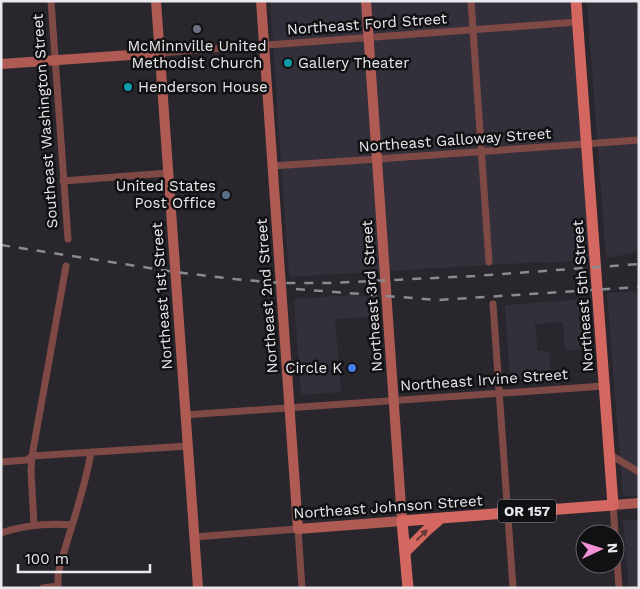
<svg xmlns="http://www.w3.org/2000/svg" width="640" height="589" font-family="'Work Sans',sans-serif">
<rect width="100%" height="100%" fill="#29272d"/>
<path fill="#34303b" d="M 270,1 L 570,1 L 590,259 L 558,262 L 542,263 L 541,262 L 289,277 Z
M 587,1 L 639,1 L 639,252 L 606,258 Z
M 639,291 L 639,496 L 623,496 L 607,293 Z
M 352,295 L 374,297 L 376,316 L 335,319 L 341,392 L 301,395 L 294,299 Z
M 585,299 L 589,349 L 565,351 L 563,322 L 535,324 L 538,351 L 545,351 L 545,353 L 549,352 L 551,377 L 510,379 L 505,305 Z
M 639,519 L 639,588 L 629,588 L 623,520 Z"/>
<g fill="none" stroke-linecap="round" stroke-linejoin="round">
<path stroke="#7f4a45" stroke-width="7" d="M 51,1 L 68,239
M 471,1 L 489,262
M 159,53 L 578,22
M 272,166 L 378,159 L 639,140
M 63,181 L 168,173
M 493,304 L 513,588
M 185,415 L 604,386
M 609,454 L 639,472
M 1,462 L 27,460 L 32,456 L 188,446
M 613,505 L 619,588
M 34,525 L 31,471 L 32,456 L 66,266
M 1,533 C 25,525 47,523 72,525
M 194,537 L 298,529 L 302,588
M 43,588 L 58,586
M 58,588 L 58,576 L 60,566 C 70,529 85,490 91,452"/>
<path stroke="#af5b54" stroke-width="10" d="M 156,1 L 198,588
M 261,1 L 298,529 L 402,521 L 366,1
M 1,64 L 159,53
M 613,505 L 639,503"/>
<path stroke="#d4675f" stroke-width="11" d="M 405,552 L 426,531 L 441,518
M 408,588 L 402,521 L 613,505 L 576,1"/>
<path stroke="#8b8a8f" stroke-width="2.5" stroke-dasharray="9 9" stroke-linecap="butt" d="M 1,245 L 175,272 L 234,279 L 281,283 L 331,283 L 475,276 L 639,264
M 296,289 L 438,300 L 639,287"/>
</g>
<defs><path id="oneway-solid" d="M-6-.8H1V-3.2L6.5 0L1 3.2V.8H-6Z" transform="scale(1.25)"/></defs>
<use fill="#693735" href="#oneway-solid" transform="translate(422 535) rotate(-44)"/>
<circle fill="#6b7280" stroke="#111013" stroke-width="2" cx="197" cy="29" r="5"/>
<g fill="#0f9aa8" stroke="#111013" stroke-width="2">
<circle cx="288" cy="63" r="5"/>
<circle cx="128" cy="87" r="5"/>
</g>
<circle fill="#5c6f8a" stroke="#111013" stroke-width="2" cx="226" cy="195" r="5"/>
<circle fill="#3f7fe0" stroke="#111013" stroke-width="2" cx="352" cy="368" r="5"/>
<g text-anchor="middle" stroke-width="5" stroke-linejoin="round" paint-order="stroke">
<rect fill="#111013" stroke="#a8a7ab" stroke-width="1" x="498" y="499.5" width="58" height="23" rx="4"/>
<g font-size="14" font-weight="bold" fill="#e9e8ec">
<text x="527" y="516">OR 157</text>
</g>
<g font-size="15" fill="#e9e8ec" stroke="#111013">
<text transform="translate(367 24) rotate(-4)" y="5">Northeast Ford Street</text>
<text transform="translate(45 121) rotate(-94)" y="5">Southeast Washington Street</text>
<text transform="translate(455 140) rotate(-4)" y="5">Northeast Galloway Street</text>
<text transform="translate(162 296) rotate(-94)" y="5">Northeast 1st Street</text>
<text transform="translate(267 296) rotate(-94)" y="5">Northeast 2nd Street</text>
<text transform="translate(372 296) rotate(-94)" y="5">Northeast 3rd Street</text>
<text transform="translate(583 296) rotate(-94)" y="5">Northeast 5th Street</text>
<text transform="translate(484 380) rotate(-4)" y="5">Northeast Irvine Street</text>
<text transform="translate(388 507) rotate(-4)" y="5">Northeast Johnson Street</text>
</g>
<g font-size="15" fill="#e9e8ec" stroke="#111013" text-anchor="start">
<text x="197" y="51" text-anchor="middle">McMinnville United<tspan x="197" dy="17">Methodist Church</tspan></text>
<text x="298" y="68">Gallery Theater</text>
<text x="138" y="92">Henderson House</text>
<text x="216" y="191" text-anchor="end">United States<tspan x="216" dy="17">Post Office</tspan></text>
<text x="342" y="373" text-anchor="end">Circle K</text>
</g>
</g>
<rect width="640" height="589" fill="none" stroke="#e9e8ec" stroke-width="5"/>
<g transform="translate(600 549) rotate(86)"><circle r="24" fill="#111013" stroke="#67666a"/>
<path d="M0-4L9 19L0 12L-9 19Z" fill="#f391d6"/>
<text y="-8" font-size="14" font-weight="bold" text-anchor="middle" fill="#e9e8ec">N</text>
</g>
<path d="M18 564v8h132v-8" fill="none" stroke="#e9e8ec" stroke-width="2.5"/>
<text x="25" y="564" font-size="15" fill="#e9e8ec" stroke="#111013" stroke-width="4" paint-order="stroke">100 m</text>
</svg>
